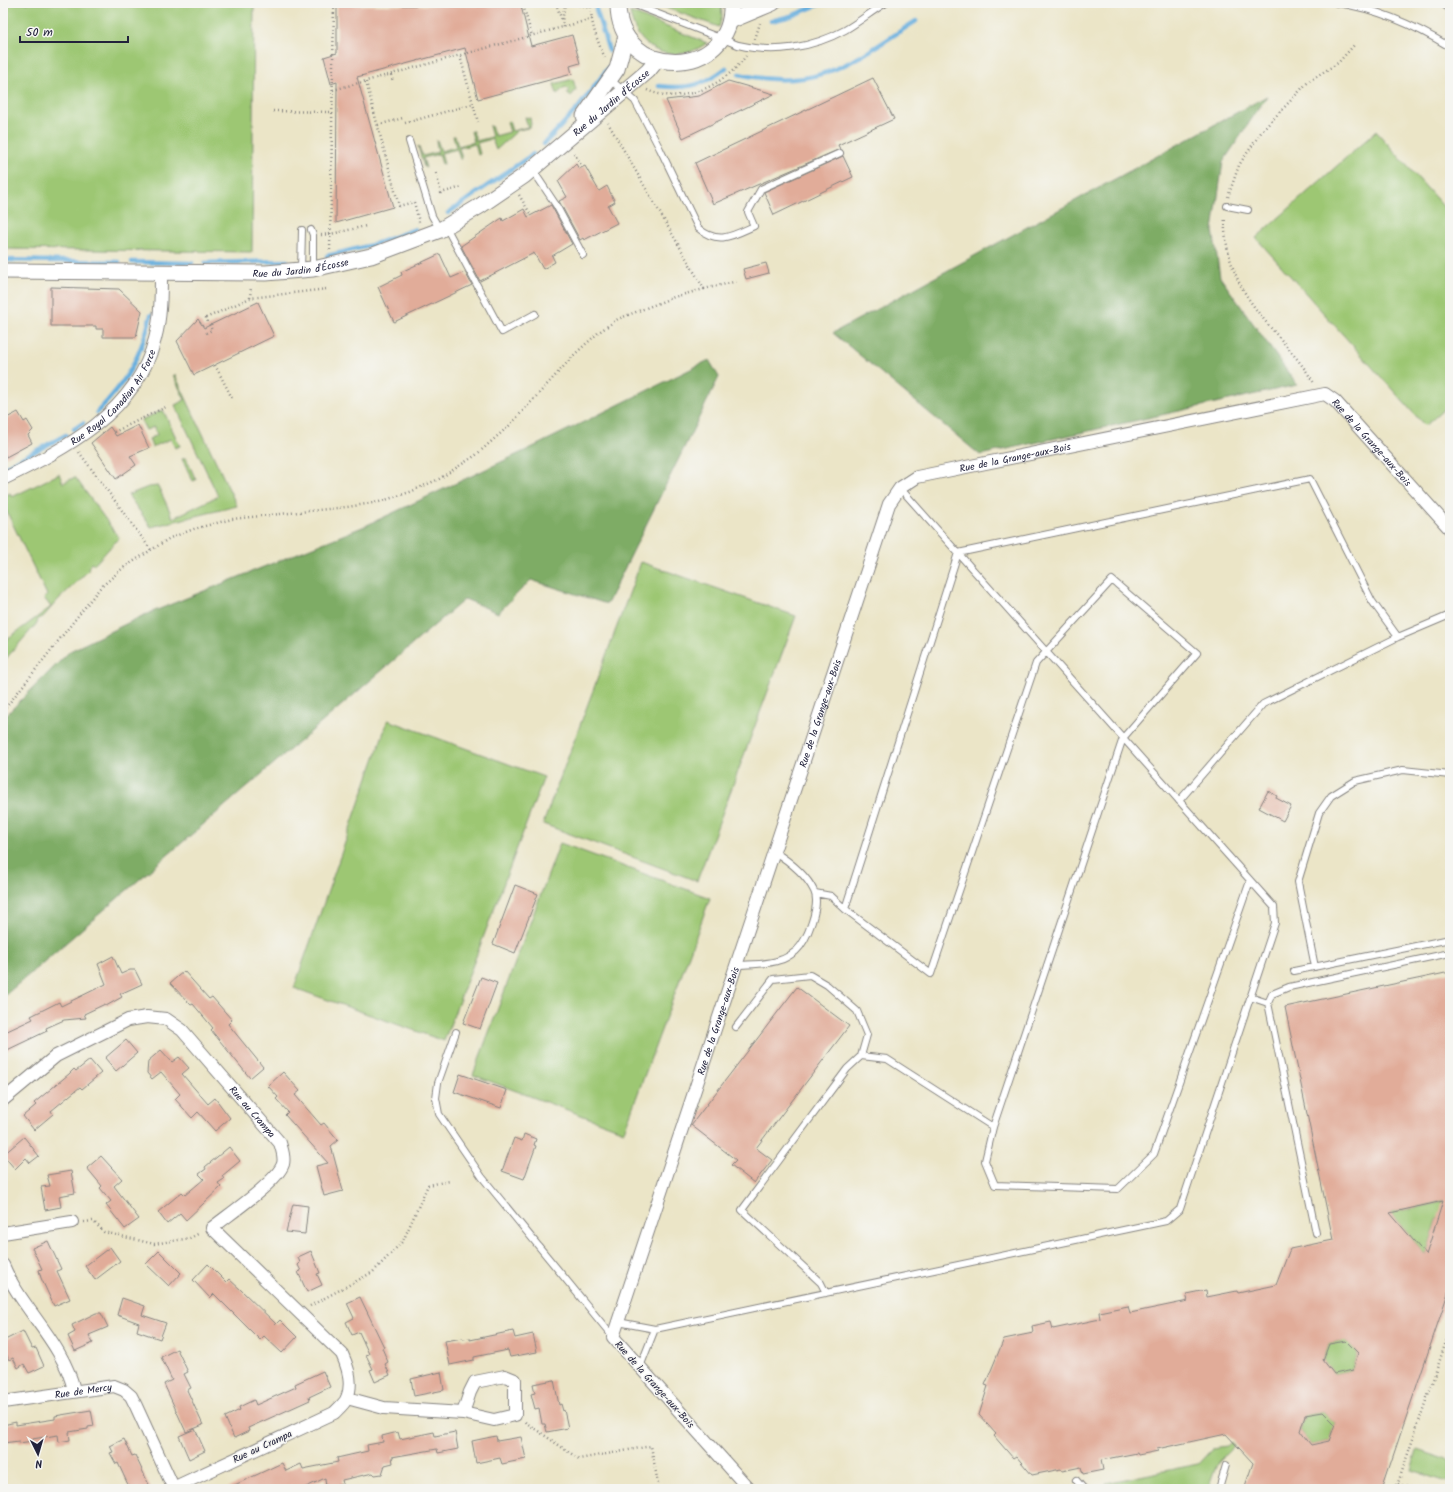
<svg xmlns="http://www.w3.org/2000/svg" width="1453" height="1492" font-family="Kalam,sans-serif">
<rect width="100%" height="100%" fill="#f6f6f2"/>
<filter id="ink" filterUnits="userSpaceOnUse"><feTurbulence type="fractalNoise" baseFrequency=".025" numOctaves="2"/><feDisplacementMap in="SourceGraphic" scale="8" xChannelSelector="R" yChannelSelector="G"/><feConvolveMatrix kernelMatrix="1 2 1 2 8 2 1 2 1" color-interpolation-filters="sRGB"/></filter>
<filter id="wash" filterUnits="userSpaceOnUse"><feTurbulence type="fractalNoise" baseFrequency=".012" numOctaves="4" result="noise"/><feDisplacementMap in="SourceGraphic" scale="16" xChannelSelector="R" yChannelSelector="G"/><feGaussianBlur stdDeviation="0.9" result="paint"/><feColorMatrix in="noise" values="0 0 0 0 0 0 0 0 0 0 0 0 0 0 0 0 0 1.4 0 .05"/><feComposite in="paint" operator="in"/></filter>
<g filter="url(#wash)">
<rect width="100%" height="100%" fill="#ebe5c7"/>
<path fill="#9dc773" stroke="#607457" d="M 3,3 L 254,3 L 252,252 L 3,249 Z
M 653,3 L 721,3 L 722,16 L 719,27 Z
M 630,12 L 707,43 C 675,66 636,52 630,12 Z
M 573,79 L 576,90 L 571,96 L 567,93 L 569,90 L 565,87 L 557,94 L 554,84 Z
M 525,117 L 530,118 L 531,125 L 528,128 L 518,130 L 496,150 L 492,139 L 477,143 L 480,154 L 478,155 L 475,144 L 459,148 L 462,159 L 460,159 L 457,149 L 441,153 L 444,164 L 442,164 L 439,154 L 423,158 L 426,168 L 424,167 L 418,146 L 423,156 L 438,152 L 436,141 L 437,140 L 441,151 L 456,147 L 453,136 L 455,136 L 458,146 L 474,142 L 471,131 L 473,131 L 476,141 L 492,137 L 489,126 L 491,126 L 495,136 L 510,132 L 507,122 L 509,121 L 512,131 L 528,127 Z
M 1376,131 L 1450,214 L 1450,404 L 1425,426 L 1256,238 Z
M 173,375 L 175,375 L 237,506 L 151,527 L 128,495 L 148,487 L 158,486 L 173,518 L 218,496 L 175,405 L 185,400 Z
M 163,410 L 180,446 L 175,448 L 171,439 L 152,447 L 149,439 L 157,435 L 154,427 L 146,430 L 141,420 Z
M 186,458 L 196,480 L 193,481 L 182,459 Z
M 59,474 L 63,483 L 75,477 L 119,538 L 94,565 L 92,563 L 88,568 L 89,570 L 58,600 L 42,618 L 41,617 L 37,621 L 38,622 L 3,662 L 3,642 L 51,607 L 44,598 L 47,595 L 3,504 L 3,497 L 10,493 L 12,497 Z
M 641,562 L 796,616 L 697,881 L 543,824 Z
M 388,720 L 544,777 L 444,1041 L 294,988 Z
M 560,843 L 710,898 L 624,1131 L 473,1075 Z
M 1450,1200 L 1437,1219 L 1426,1255 L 1390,1213 Z
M 1346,1341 L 1358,1353 L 1353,1370 L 1334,1374 L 1323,1360 L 1329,1344 Z
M 1323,1412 L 1335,1424 L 1329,1441 L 1311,1445 L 1300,1431 L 1305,1415 Z
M 1231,1443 L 1234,1447 L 1217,1464 L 1208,1489 L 1106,1489 L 1106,1483 L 1198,1464 L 1212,1449 L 1227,1447 Z
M 1417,1450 L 1450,1461 L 1450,1483 L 1411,1470 Z"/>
<path fill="#7eac65" stroke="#506750" d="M 1267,96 L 1223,162 L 1213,230 L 1220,277 L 1297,385 L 980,455 L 833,333 Z
M 709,360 L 719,377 L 607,604 L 531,580 L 498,613 L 465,599 L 3,997 L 3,718 L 70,651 L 142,616 L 365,526 L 533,447 Z"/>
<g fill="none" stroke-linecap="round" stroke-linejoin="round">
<path stroke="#67afde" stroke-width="4.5" d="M 596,9 L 609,51
M 771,21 L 791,16 L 823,3
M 739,74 C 819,93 853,61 916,21
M 659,86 C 688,89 703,86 726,68
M 544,144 L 578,108 L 608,68
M 448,213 L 533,154
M 327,256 L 372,245 L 415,229
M 3,260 L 119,262
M 132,262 L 192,263
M 205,263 L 287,261
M 97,412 C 127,382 141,356 151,315
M 74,429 L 83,423
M 3,468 L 66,435"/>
</g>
<g id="blocks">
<path fill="#e1ac99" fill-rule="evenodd" d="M 337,5 L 521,6 L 531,46 L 572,35 L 580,63 L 570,66 L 572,74 L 478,99 L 465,48 L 357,77 L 393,207 L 336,223 L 337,82 L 331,84 L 324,57 L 337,53 Z
M 873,78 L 894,119 L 838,145 L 840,149 L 713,204 L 695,163 Z
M 728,81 L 774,94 L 683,138 L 666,100 L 699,96 Z
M 843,156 L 853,177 L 774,215 L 764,192 Z
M 576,164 L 579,169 L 585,166 L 599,191 L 607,186 L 615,202 L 608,206 L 617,223 L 584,240 L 583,238 L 580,240 L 559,201 L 567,197 L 558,181 Z
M 551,205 L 572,244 L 552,256 L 555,262 L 543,269 L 534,253 L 480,281 L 461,246 L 502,218 L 503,221 L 524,209 L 528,217 Z
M 440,254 L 451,278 L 465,272 L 472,285 L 394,322 L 378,287 L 402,275 L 401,272 Z
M 766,263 L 769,273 L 746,279 L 743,269 Z
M 51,287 L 119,289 L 142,311 L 136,337 L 103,337 L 103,329 L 96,329 L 96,326 L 51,326 Z
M 258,302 L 274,336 L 194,375 L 177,341 L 198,319 L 204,328 Z
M 18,412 L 24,422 L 27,420 L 33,430 L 28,435 L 32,443 L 6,457 L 3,451 L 3,420 Z
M 138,425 L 149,448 L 130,456 L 136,465 L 116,479 L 91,443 L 110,427 L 116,436 Z
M 1268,791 L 1277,796 L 1276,798 L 1291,806 L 1283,821 L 1259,808 Z
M 515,885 L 538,894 L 515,953 L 493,944 Z
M 113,956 L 121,974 L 130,970 L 135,970 L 142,984 L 120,994 L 122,997 L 106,1006 L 105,1004 L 84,1014 L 86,1018 L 64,1020 L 46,1028 L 47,1031 L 3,1052 L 3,1033 L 33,1019 L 31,1016 L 59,1002 L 61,1006 L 106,984 L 98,964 Z
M 184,971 L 209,999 L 212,997 L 232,1020 L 228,1024 L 263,1067 L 250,1078 L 211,1030 L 213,1028 L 193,1004 L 191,1005 L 170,983 Z
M 1450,972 L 1450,1287 L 1382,1489 L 1244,1489 L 1253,1463 L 1226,1434 L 1157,1449 L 1158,1451 L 1138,1455 L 1137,1453 L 1101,1460 L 1103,1470 L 1083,1474 L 1081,1467 L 1062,1471 L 1061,1469 L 1032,1475 L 1016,1456 L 1013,1458 L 994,1436 L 996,1434 L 979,1415 L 988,1386 L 985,1385 L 1004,1339 L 1033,1333 L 1032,1326 L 1051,1322 L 1053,1329 L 1100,1319 L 1099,1312 L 1128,1306 L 1130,1313 L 1188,1301 L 1186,1294 L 1206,1290 L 1207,1297 L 1237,1291 L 1238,1293 L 1276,1285 L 1290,1249 L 1333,1240 L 1285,1007 ZM 1443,1201 L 1426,1255 L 1390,1213 ZM 1346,1341 L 1358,1353 L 1353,1370 L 1334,1374 L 1323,1360 L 1329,1344 ZM 1323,1412 L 1335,1424 L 1329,1441 L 1311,1445 L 1300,1431 L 1305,1415 Z
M 481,977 L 497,983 L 480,1029 L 463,1023 Z
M 797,987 L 849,1026 L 756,1148 L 772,1160 L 754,1183 L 731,1165 L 736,1160 L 691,1125 Z
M 126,1040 L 137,1053 L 116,1071 L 105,1058 Z
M 161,1050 L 172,1062 L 179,1057 L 189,1068 L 182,1074 L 208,1104 L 215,1098 L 230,1118 L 215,1131 L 198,1112 L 192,1118 L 175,1099 L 180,1094 L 161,1072 L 152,1079 L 147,1073 L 148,1061 Z
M 90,1060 L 101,1073 L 82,1089 L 80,1087 L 51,1111 L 53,1114 L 34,1130 L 23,1116 L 36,1105 L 34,1103 L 69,1074 L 74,1069 L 76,1071 Z
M 283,1072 L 300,1091 L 295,1095 L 321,1125 L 324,1123 L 338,1140 L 331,1146 L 343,1191 L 324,1196 L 316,1166 L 328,1163 L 285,1115 L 288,1112 L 276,1099 L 278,1097 L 268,1086 Z
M 460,1074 L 507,1090 L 501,1108 L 454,1092 Z
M 524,1134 L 536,1139 L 534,1145 L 536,1146 L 524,1179 L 502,1171 L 514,1138 L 522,1141 Z
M 24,1137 L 39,1156 L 30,1163 L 26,1158 L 15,1169 L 3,1155 Z
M 229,1147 L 240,1161 L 222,1176 L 224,1179 L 218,1183 L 221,1187 L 186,1220 L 180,1213 L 167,1224 L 158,1212 L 182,1192 L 185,1195 L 204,1179 L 199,1174 L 206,1169 L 205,1167 Z
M 101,1156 L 122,1179 L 114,1186 L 139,1219 L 125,1229 L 106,1205 L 111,1201 L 100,1188 L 102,1186 L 87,1168 Z
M 71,1171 L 75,1193 L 59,1196 L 61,1207 L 45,1210 L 41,1187 L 50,1186 L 47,1175 Z
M 293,1204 L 308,1206 L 305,1234 L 286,1232 Z
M 48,1241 L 61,1269 L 57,1271 L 70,1299 L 54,1306 L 41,1278 L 39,1270 L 42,1269 L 32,1248 Z
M 110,1247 L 120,1261 L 95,1280 L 85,1266 Z
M 159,1251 L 181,1273 L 169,1286 L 146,1264 Z
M 311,1251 L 320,1273 L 317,1274 L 322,1285 L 307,1292 L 298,1272 L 301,1271 L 298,1265 L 300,1263 L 298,1257 Z
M 208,1264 L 226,1282 L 229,1279 L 241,1290 L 276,1324 L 280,1320 L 297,1337 L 282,1353 L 264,1336 L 260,1340 L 214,1294 L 210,1298 L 193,1280 Z
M 360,1297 L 384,1347 L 382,1348 L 388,1362 L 385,1364 L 390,1375 L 375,1382 L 370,1370 L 373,1369 L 366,1355 L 369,1354 L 359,1332 L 352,1335 L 346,1322 L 354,1318 L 347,1303 Z
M 122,1298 L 145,1306 L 142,1315 L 166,1323 L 160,1339 L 137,1331 L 139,1323 L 117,1315 Z
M 96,1313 L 101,1313 L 108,1327 L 89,1335 L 93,1343 L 75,1351 L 68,1336 L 75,1332 L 72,1325 Z
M 23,1331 L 32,1349 L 36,1348 L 44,1366 L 29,1373 L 24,1364 L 18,1368 L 13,1358 L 9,1360 L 3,1347 L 3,1341 Z
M 513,1331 L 515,1338 L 533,1334 L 537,1352 L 510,1357 L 508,1350 L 474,1357 L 474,1360 L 450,1365 L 445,1341 L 463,1338 L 463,1339 L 470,1338 L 470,1340 Z
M 177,1349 L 188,1372 L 184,1374 L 191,1388 L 187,1390 L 203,1425 L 186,1432 L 164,1384 L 172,1380 L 161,1357 Z
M 323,1371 L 330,1387 L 309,1397 L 310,1400 L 248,1428 L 249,1431 L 234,1438 L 225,1417 L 240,1410 L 239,1407 L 254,1400 L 256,1405 L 296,1387 L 295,1384 Z
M 441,1372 L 444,1390 L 414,1396 L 411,1379 Z
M 554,1380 L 559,1405 L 561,1404 L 563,1411 L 564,1410 L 568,1428 L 547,1432 L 545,1424 L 542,1424 L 539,1408 L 535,1409 L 531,1394 L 535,1393 L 533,1384 Z
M 91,1410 L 94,1426 L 88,1427 L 88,1429 L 69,1432 L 70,1440 L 59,1442 L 58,1435 L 32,1439 L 33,1441 L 19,1443 L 19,1441 L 3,1443 L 3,1425 L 16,1422 L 16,1425 L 55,1419 L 55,1416 Z
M 195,1429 L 205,1451 L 189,1459 L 179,1436 Z
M 398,1432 L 400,1439 L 434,1432 L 435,1436 L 455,1432 L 458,1449 L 438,1453 L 437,1449 L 392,1457 L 393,1463 L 385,1465 L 382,1474 L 375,1475 L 373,1473 L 342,1480 L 343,1484 L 326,1488 L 325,1478 L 302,1489 L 226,1489 L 282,1463 L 286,1471 L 301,1464 L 303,1469 L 338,1462 L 337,1458 L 368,1451 L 367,1445 L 383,1442 L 382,1436 Z
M 496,1436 L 497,1441 L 521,1437 L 526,1459 L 502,1464 L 500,1458 L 476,1463 L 472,1441 Z
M 124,1439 L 132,1456 L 135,1455 L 151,1489 L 130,1489 L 118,1463 L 116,1464 L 110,1453 L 113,1452 L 110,1446 Z"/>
</g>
</g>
<g filter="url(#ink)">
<use href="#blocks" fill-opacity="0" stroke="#868481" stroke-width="1"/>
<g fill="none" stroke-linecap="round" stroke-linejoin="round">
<g stroke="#868481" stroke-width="8">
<path id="service" d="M 630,3 L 738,45 C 774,54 812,48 845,30 C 859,22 872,11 886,3
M 1338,3 C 1378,9 1416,26 1450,47
M 610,79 L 635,101 L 660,149 L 698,228 C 718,245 732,236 754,226 L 748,212 L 761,189 L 840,153
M 409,141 L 432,216 L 440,230
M 532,169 L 556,205 L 583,255
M 1227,206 L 1248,210
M 446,227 L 502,332 L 535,314
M 311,230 L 313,235 L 313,269
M 301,270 L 302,230
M 1179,801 L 1263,704 L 1398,637 L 1450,615
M 815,893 L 831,896 L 845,909 L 931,974 L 1036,663 L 1112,580 L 1197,653 L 1123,738 L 993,1127 L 985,1161 L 995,1185 L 1118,1189 L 1154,1154 L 1250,881
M 845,909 L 958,553 L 1310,479 L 1372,601 L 1398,637
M 737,965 C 750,964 767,965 780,960 C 785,959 792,954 796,951 C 807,941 821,905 814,891 C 806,874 789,861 773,851
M 1315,967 L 1298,882 L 1319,813 L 1331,796 L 1355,781 L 1403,770 L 1450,775
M 1294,971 L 1450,939
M 1250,997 L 1268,1003
M 736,1027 L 773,979 L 810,975 L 827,985 L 857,1011 L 867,1035 L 861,1056
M 456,1032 L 438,1083 L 436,1098 L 439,1114 L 482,1177 L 613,1337
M 1316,1233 L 1268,1003 L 1272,994 L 1289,987 L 1450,953
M 826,1293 L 821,1283 L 742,1210 L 847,1069 L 861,1056 L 887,1059 L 993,1127
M 618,1322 L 655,1329 L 640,1367
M 655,1329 L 1166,1221 L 1180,1209 L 1275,923 L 1274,907 L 900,488
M 1076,1480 L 1084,1489
M 1219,1489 L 1226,1465"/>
</g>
<g stroke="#868481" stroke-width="14">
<g id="minor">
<path id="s1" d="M 3,479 C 65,449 137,412 155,339 C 161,317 161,295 161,273"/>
<path id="s2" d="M 3,1100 L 56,1056 L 128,1020 L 147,1017 L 166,1019 L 182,1030 L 280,1143 C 282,1150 285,1157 283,1164 C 277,1182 228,1215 212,1228 L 342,1354 C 348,1367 353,1384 347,1398 C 345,1403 338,1409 334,1413 L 173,1488"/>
<path d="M 3,1233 L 72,1222"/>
<path d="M 3,1265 C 21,1309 63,1342 74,1390"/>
<path d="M 347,1398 L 384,1408 L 463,1413 L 494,1420 L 515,1415 L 515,1380 L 505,1376 L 475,1382 L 470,1392 L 463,1413"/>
<path id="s3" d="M 3,1402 L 114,1386 L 124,1390 L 131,1396 L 136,1406 L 174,1489"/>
<path id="s4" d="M 749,1489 L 613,1337 L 889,504 L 900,488 L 917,477 L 1325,394 L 1335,401 L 1450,529"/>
</g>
</g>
<g stroke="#868481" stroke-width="17">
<g id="tertiary">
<path d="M 618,3 C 617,82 735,80 731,3"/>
<path d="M 1449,3 L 1450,3"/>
<path d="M 730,21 L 773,3"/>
<path d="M 584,116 L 617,69 L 626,36"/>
<path id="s5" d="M 3,271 L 266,273 L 313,269 L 371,256 L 440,230 L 480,206 L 524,176 L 648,71 L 657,60"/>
</g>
</g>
<path stroke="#868481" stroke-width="2.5" stroke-dasharray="1 3" stroke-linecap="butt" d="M 384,3 L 523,5 L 532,36
M 556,3 L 562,21
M 571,3 L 590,8
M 591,3 C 590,23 597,40 605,58
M 564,27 L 562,22 L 565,3
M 755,39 L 760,23
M 460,56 L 478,122
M 391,75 L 393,81
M 366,82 L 399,206 L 414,202 L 419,222
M 333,90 L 592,19
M 647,90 C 682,106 725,85 746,56
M 273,111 L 332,112
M 405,123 L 473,104
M 378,125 L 403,118
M 574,153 L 582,167
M 436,173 L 441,193 L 462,187
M 519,195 L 531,215
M 1228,197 L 1239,165 L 1262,131 L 1309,81 L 1338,63 L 1355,44
M 1225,216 C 1224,229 1226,242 1229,255 C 1243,310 1286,337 1314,383
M 321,235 L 331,234 L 366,226
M 330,250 L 334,3
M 704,289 L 738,281
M 250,298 L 251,287
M 206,333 L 212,330 L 206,318 L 250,298 L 327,289
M 215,365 L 232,398
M 114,432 L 168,406
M 79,452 L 151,550
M 3,711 L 100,588 L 123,568 L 170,538 L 194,529 L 232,519 L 347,507 L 379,502 L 410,492 L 439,479 L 476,455 L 510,425 L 576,353 L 599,332 L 618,319 L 674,297 L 704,289 L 608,123
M 84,1222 L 93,1221 L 104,1232 L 154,1244 L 190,1238 L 200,1233
M 310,1306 L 373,1272 L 403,1241 L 428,1185 L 450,1181
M 525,1422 L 579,1459 L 651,1446 L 659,1489
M 1398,1484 L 1413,1489
M 1396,1489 L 1450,1330"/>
<use href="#service" stroke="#fff" stroke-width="6"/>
<use href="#minor" stroke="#fff" stroke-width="12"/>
<use href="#tertiary" stroke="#fff" stroke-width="15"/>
</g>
</g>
<g text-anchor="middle" stroke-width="3" stroke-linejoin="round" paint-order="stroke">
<g font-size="10" fill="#22223b" stroke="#f6f6f2">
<text dy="4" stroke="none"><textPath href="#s5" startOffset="657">Rue du Jardin d'Écosse</textPath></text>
<text dy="4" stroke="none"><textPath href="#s5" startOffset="298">Rue du Jardin d'Écosse</textPath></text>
<text dy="4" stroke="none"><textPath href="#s1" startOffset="140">Rue Royal Canadian Air Force</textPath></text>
<text dy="4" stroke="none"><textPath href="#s4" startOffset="1605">Rue de la Grange-aux-Bois</textPath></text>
<text dy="4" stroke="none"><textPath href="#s4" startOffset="1221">Rue de la Grange-aux-Bois</textPath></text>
<text dy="4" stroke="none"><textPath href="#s4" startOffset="861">Rue de la Grange-aux-Bois</textPath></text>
<text dy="4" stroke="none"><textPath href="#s4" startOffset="537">Rue de la Grange-aux-Bois</textPath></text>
<text dy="4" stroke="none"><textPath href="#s2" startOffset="315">Rue au Crampa</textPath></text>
<text transform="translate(655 1384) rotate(48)" y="4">Rue de la Grange-aux-Bois</text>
<text dy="4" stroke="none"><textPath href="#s3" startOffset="81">Rue de Mercy</textPath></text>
<text transform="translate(262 1446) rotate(-25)" y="4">Rue au Crampa</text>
</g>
</g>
<rect width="1453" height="1492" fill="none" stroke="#f6f6f2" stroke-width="16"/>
<g transform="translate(38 1454) rotate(175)" stroke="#f6f6f2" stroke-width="3" paint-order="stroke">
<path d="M0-3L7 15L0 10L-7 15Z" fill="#22223b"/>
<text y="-6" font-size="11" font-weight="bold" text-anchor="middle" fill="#22223b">N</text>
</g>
<path d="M20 36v6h108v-6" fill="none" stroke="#22223b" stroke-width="2"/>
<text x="26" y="36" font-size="12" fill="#22223b" stroke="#f6f6f2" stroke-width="3" paint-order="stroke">50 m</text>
</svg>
